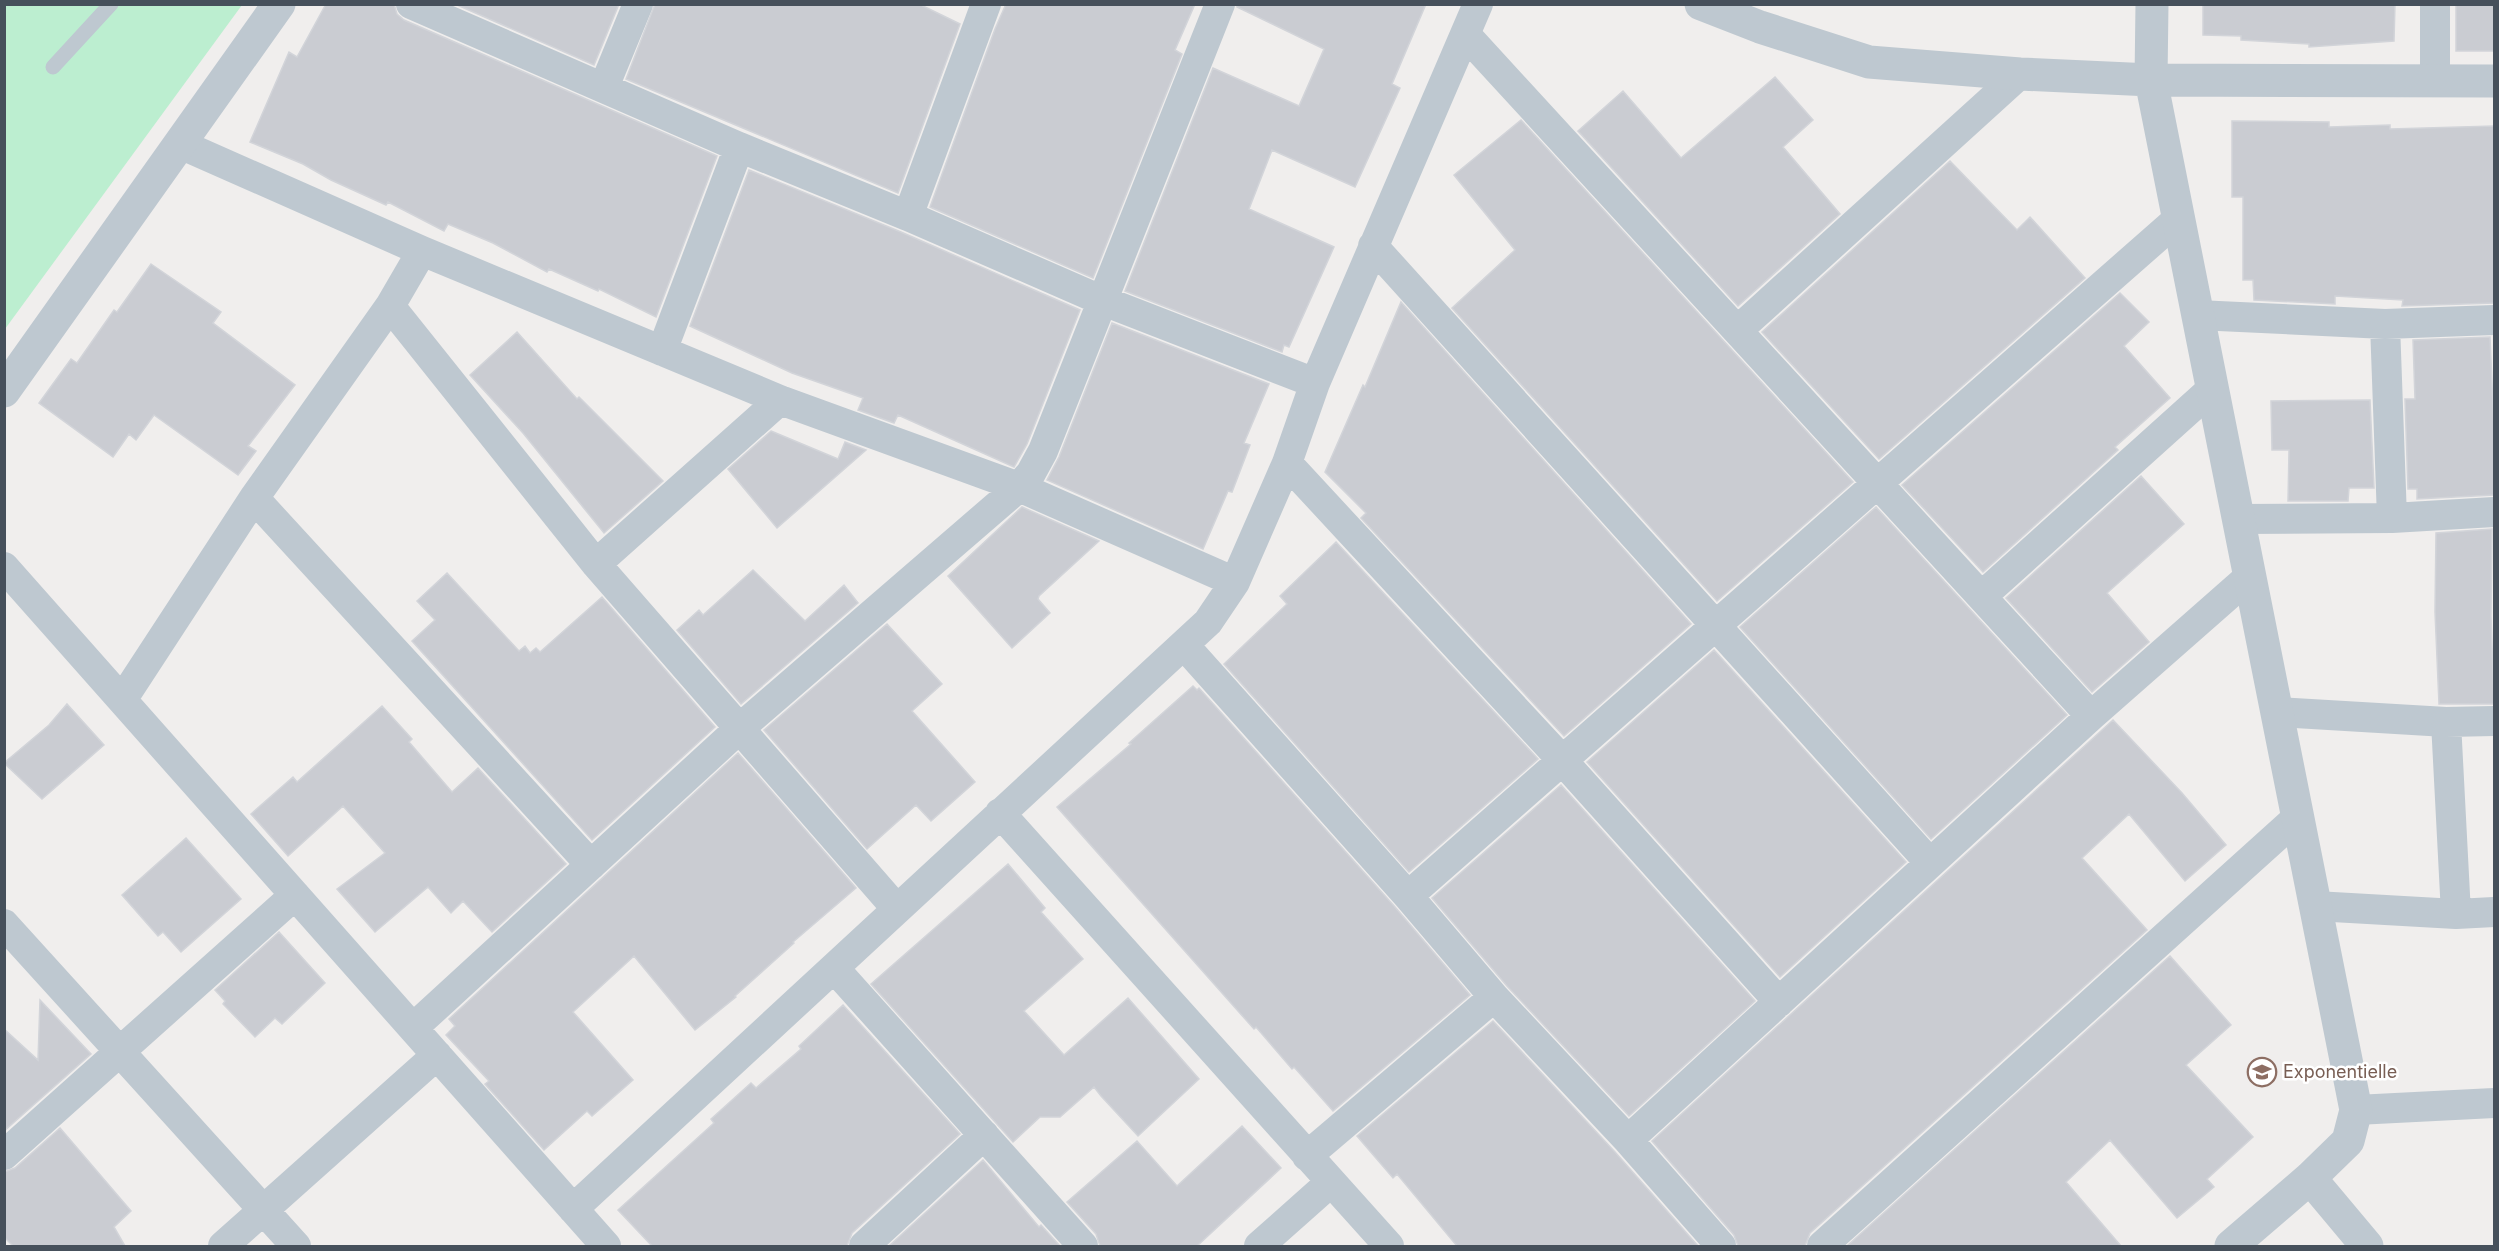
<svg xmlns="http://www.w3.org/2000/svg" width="2499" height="1251" font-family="Inter,sans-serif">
<rect width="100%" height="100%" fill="#f0eeed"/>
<path fill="#bceed0" d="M 5,5 L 242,5 L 5,329 Z"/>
<path fill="#caccd2" stroke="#d2d4d9" stroke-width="1.5" d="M 326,4 L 394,4 L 397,14 L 404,20 L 717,156 L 656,317 L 599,289 L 598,291 L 549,269 L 547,272 L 493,243 L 448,224 L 444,231 L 388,202 L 386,205 L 331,180 L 303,164 L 250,142 L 289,52 L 297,57 Z
M 455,4 L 619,4 L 594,65 Z
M 655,4 L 919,4 L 960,24 L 898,193 L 626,79 Z
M 1006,4 L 1195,4 L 1175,50 L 1182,54 L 1093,278 L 930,207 L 995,29 Z
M 1237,4 L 1426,4 L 1392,84 L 1400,88 L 1355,187 L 1272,150 L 1249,209 L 1334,247 L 1289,347 L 1284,345 L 1282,352 L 1125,291 L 1213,68 L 1299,106 L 1324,49 L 1237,7 Z
M 2203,4 L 2395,4 L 2394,41 L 2309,47 L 2309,44 L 2241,40 L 2241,36 L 2203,35 Z
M 2456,4 L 2494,4 L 2494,51 L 2456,51 Z
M 1775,77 L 1813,120 L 1783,147 L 1840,214 L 1738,306 L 1578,131 L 1623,91 L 1681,158 Z
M 1521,120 L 1853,482 L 1717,601 L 1452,308 L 1515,250 L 1454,175 Z
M 2232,121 L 2329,122 L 2329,127 L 2390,125 L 2390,129 L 2494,126 L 2494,303 L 2402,306 L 2403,300 L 2335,296 L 2335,304 L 2254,300 L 2253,280 L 2243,280 L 2243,197 L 2232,197 Z
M 1950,161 L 2017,230 L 2030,217 L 2085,278 L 1879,459 L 1762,332 Z
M 749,170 L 901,232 L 1080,310 L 1027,444 L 1014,467 L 898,415 L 894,423 L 858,410 L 863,398 L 792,373 L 690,326 Z
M 151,264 L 221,312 L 213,323 L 295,385 L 248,446 L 256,451 L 238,475 L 154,415 L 136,440 L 129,434 L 113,457 L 39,403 L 71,359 L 77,363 L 114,310 L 117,312 Z
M 2120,293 L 2149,322 L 2124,346 L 2170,398 L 2115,447 L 2118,450 L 1983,572 L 1902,485 Z
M 1401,302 L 1691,624 L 1564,736 L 1361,518 L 1366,513 L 1325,472 L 1363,385 L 1365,387 Z
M 1112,323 L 1269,384 L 1244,443 L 1250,445 L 1232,492 L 1228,491 L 1203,549 L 1047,480 L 1059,457 Z
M 517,332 L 577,399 L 579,397 L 663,481 L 604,533 L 523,433 L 470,375 Z
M 2490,337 L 2494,428 L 2494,495 L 2417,499 L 2417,489 L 2408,489 L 2405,399 L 2415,399 L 2413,340 Z
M 2370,400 L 2374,488 L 2349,488 L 2348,501 L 2288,501 L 2289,450 L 2272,450 L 2271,401 Z
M 771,431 L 838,459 L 845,442 L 866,450 L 777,528 L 728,469 Z
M 2141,476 L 2184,524 L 2107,593 L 2149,642 L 2092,692 L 2006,598 Z
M 1022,507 L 1099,541 L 1039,596 L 1038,599 L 1050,613 L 1012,648 L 948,576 Z
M 1876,507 L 2067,715 L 1931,839 L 1740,627 Z
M 2492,529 L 2491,616 L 2494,704 L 2439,704 L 2435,612 L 2436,533 Z
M 1336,542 L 1538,759 L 1409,872 L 1224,664 L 1287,604 L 1280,596 Z
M 753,570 L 805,621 L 844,585 L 858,603 L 741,704 L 677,630 L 699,610 L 703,615 Z
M 447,573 L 519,651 L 525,646 L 530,653 L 536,648 L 540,652 L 602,597 L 715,727 L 592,840 L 412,641 L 435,620 L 417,601 Z
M 887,624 L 942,684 L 912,711 L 975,782 L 931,821 L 916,805 L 867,849 L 764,730 Z
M 1714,650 L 1906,862 L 1780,977 L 1587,762 Z
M 1193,686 L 1197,690 L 1199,688 L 1395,907 L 1470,995 L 1333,1111 L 1294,1067 L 1292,1069 L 1256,1027 L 1254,1029 L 1057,807 L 1131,744 L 1129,743 Z
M 67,704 L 104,745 L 42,799 L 4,763 L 49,725 Z
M 382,706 L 412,739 L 409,742 L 452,792 L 478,768 L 566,864 L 492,932 L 463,901 L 451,913 L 428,887 L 375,932 L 337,889 L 385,853 L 343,806 L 288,856 L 251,814 L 293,777 L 297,782 Z
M 2113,720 L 2182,793 L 2226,845 L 2185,881 L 2129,814 L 2082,858 L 2147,930 L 1810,1233 L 1805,1246 L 1738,1246 L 1734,1235 L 1652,1141 Z
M 738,753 L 856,888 L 793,942 L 794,943 L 735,996 L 736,997 L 695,1030 L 634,956 L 573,1012 L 633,1080 L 592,1116 L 587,1111 L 544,1150 L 485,1084 L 489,1081 L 446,1035 L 455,1026 L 449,1019 Z
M 1561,785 L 1755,1001 L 1629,1116 L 1507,986 L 1432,898 Z
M 186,838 L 241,899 L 181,952 L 163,932 L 158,936 L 122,895 Z
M 1008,864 L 1045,908 L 1041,912 L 1083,959 L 1024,1011 L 1064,1055 L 1128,998 L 1199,1079 L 1138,1136 L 1101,1096 L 1094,1087 L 1060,1117 L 1040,1117 L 1013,1142 L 871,984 Z
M 279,932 L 325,983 L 282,1024 L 275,1018 L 255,1037 L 223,1004 L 225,1001 L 215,990 Z
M 2170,956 L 2231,1025 L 2186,1065 L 2253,1137 L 2207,1179 L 2214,1187 L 2177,1218 L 2110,1140 L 2066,1182 L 2121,1246 L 1847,1246 Z
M 40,1000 L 91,1054 L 4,1131 L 4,1029 L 38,1060 Z
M 843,1005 L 960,1134 L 852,1233 L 847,1246 L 652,1246 L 618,1210 L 714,1123 L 711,1119 L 751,1083 L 756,1088 L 801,1049 L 799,1046 Z
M 1493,1021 L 1615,1152 L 1698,1246 L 1457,1246 L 1397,1174 L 1393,1178 L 1357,1136 Z
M 1242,1126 L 1281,1168 L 1197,1246 L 1100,1246 L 1096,1234 L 1067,1202 L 1137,1141 L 1177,1186 Z
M 60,1128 L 131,1211 L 114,1227 L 125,1246 L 13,1246 L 4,1237 L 4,1172 L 15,1168 Z
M 983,1160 L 1039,1227 L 1041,1225 L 1060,1246 L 889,1246 Z"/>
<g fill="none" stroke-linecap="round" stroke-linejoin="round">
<path stroke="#bec8d0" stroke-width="15" d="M 53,67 L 111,4"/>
<path stroke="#bec8d0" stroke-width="30" d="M 411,4 L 739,147 L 908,216 L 1101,300 L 1315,383
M 1466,35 L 2091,716
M 2435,82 L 2435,4
M 604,87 L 638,4
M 180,144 L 422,251 L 780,400 L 1019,487 L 1235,582
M 908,216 L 986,4
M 1373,246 L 1930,863
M 390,306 L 596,564 L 896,908
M 2197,315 L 2385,324 L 2494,320
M 2385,324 L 2392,518
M 1738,330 L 2020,74
M 662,351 L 739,147
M 1287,463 L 1562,760 L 1779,1002
M 254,498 L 591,865
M 2238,519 L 2392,518 L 2494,512
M 596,564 L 780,400
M 4,567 L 606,1246
M 1982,596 L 2212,389
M 1184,645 L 1408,896 L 1494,997 L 1628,1140 L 1721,1246
M 122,700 L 254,498 L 390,306 L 422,251
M 2276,712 L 2446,722 L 2494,721
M 2446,722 L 2456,914
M 1000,813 L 1389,1246
M 1408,896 L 2178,219
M 2315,906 L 2456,914 L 2494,912
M 4,924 L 296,1246
M 834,968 L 1083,1246
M 413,1028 L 740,728 L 1019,487 L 1031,473 L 1043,451 L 1220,4
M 2356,1110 L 2494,1103
M 1628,1140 L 2091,716 L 2249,577
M 4,1155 L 295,895
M 1307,1156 L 1494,997
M 573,1209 L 1208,622 L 1235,582 L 1287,463 L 1315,383 L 1478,4
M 223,1246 L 437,1055
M 864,1246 L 984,1135
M 1259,1246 L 1331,1182
M 1822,1246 L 2297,818"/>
<path stroke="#bec8d0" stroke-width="33" d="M 1701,4 L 1760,27 L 1869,62 L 2020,74 L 2151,80 L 2494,81
M 2152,4 L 2151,80 L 2356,1110 L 2348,1141 L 2310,1178 L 2231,1246
M 4,391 L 279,4
M 2310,1178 L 2367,1246"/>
</g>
<defs>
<g id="school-ring" transform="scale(1.5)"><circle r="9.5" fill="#fff" stroke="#8d6e63" stroke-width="1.5"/><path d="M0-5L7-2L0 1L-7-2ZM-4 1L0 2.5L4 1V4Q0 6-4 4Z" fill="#8d6e63"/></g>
</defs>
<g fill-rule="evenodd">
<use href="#school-ring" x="2262" y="1072"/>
</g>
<g text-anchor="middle" stroke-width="5" stroke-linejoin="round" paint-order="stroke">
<g font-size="18" fill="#785e54" stroke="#fff" text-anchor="start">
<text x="2283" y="1078">Exponentielle</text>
</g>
</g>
<rect width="2499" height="1251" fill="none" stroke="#46505b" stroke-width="12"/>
</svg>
